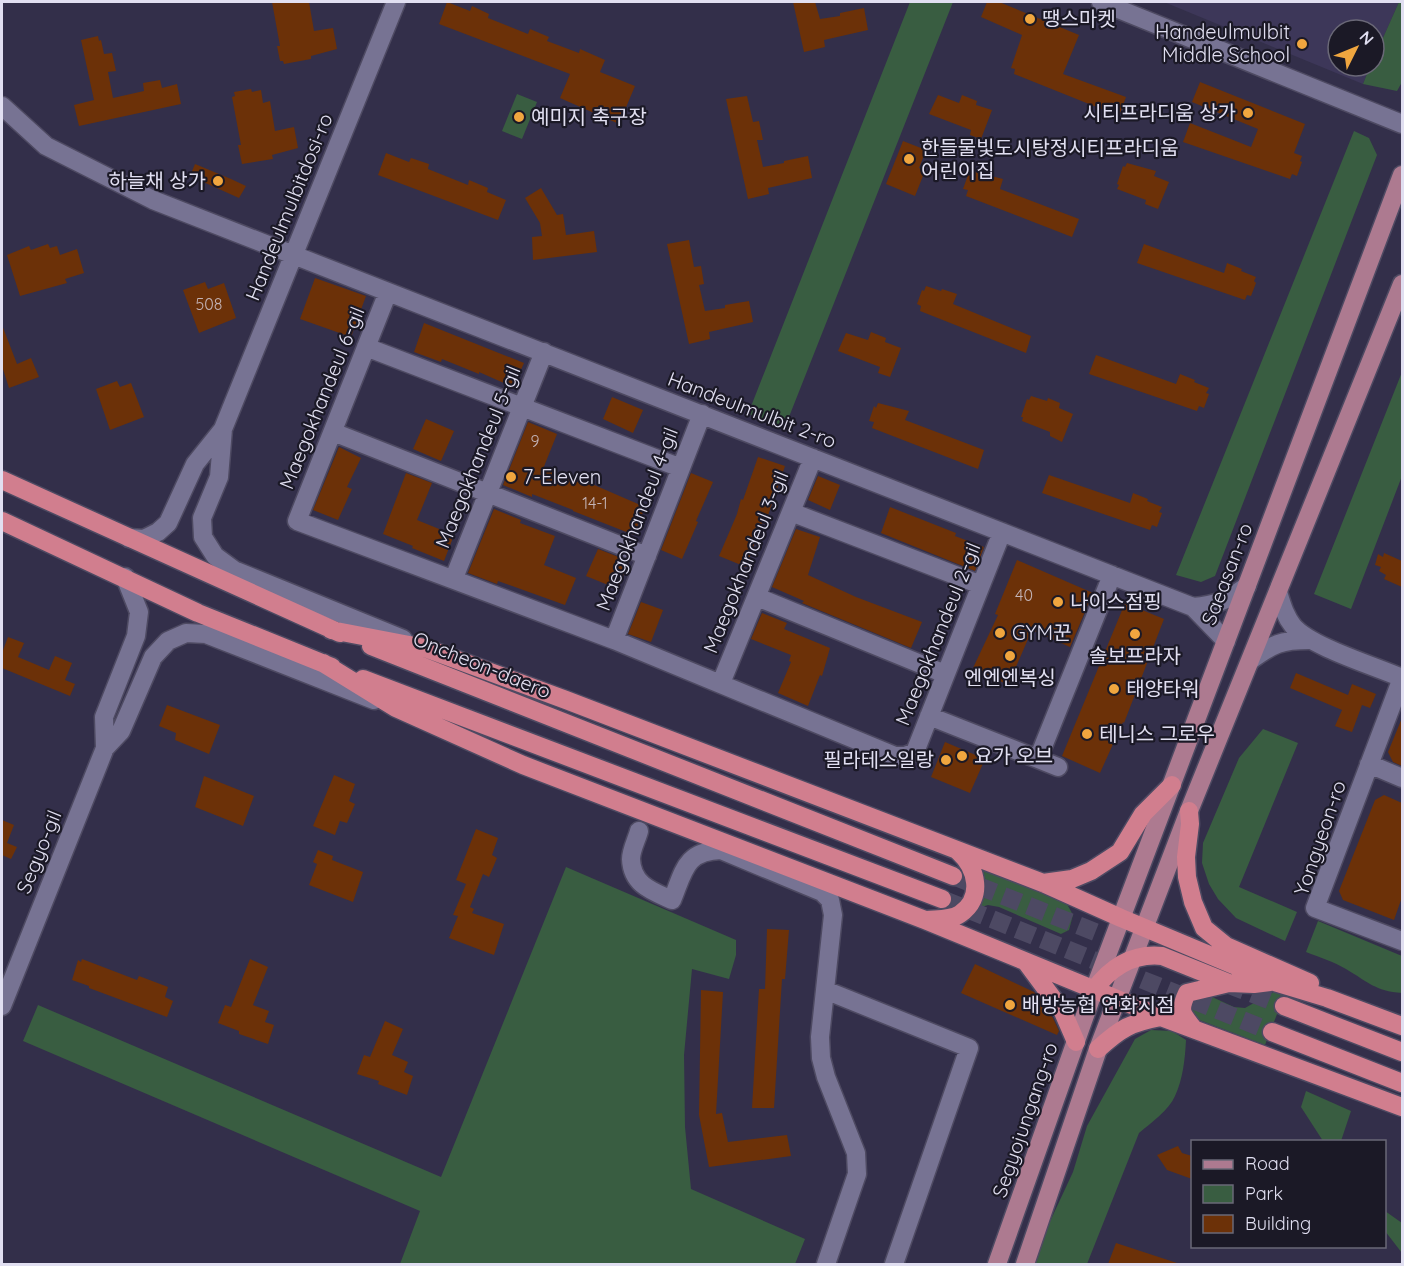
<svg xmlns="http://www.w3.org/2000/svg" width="1404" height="1266" font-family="Quicksand,'Noto Sans KR',sans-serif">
<rect width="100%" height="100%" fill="#332f4a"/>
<path fill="#3d3759" d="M 1164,2 L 1399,2 L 1374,58 L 1374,30 L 1338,30 L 1338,66 L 1370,66 L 1363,84 Z"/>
<path fill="#395d41" d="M 910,2 L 953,2 L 785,427 L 748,414 Z
M 1399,2 L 1402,2 L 1402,82 L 1397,91 L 1363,84 L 1370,66 L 1374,66 L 1374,58 Z
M 517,94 L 537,102 L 522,139 L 502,131 Z
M 1354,131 L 1369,138 L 1377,155 L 1215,576 L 1201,582 L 1176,575 Z
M 1402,372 L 1402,476 L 1351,609 L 1314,594 Z
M 1263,729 L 1298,743 L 1239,887 L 1297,912 L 1285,941 L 1236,918 L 1218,899 L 1209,884 L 1202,863 L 1203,843 L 1239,758 Z
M 980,866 L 1061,898 L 1067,904 L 1073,915 L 1069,930 L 1061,934 L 999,907 L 988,905 L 975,909 Z
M 566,867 L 736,940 L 736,955 L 729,979 L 692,969 L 684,1055 L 685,1127 L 691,1189 L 805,1239 L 795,1264 L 400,1264 L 420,1211 L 23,1041 L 38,1005 L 441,1177 Z
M 1318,921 L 1402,956 L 1402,993 C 1375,991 1368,982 1346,969 C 1334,962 1319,957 1306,952 Z
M 1277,990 L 1286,991 L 1265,1045 L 1194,1018 L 1191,1012 L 1191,999 L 1210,996 L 1234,1007 L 1245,1008 Z
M 1151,1030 L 1172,1031 L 1186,1040 C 1185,1059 1183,1079 1175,1096 C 1169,1110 1151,1123 1139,1133 L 1087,1264 L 1034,1264 L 1046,1230 L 1073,1172 L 1087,1126 L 1135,1039 Z
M 1306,1091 L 1351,1111 L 1341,1141 L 1323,1141 L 1301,1107 Z
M 1385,1211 L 1402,1223 L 1402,1253 L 1385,1231 Z"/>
<path fill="#6c3108" d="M 272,2 L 309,2 L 314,31 L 333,28 L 337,49 L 311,56 L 311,59 L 284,64 L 283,61 L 280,61 L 277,46 L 280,46 Z
M 447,2 L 470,11 L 472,6 L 489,14 L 488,18 L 528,34 L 530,29 L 549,37 L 547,41 L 579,53 L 580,49 L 605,60 L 600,72 L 635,86 L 619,124 L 560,98 L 570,74 L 439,24 Z
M 793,2 L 815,2 L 820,19 L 840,16 L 840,13 L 864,8 L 868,30 L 824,40 L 825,47 L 804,52 Z
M 987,2 L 999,2 L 1079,35 L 1063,74 L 1126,97 L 1119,116 L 1014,74 L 1015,69 L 1011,68 L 1022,35 L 981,17 Z
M 98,36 L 99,41 L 101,40 L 104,54 L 112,53 L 116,71 L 108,72 L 113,98 L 144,91 L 143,83 L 160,80 L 162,88 L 177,84 L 181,104 L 79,126 L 74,105 L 94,100 L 81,40 Z
M 1200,82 L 1305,124 L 1294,153 L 1302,156 L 1300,161 L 1302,162 L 1297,176 L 1292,174 L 1290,179 L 1183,142 L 1190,123 L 1251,147 L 1258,129 L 1192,102 Z
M 251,89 L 252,92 L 261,90 L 263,103 L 270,101 L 275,131 L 294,127 L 298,148 L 272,155 L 273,159 L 242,164 L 238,145 L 241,145 L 232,97 L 235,96 L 234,92 Z
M 938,95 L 959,103 L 962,95 L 977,101 L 976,105 L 992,110 L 981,139 L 970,135 L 971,130 L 929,114 Z
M 747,96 L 753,122 L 759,121 L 763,140 L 757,140 L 763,167 L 784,163 L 784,161 L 808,156 L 812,178 L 768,188 L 769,194 L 748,199 L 726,99 Z
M 903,141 L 926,150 L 919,168 L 925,171 L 915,196 L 886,184 Z
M 386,153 L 409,162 L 411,158 L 429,164 L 428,169 L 468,185 L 469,180 L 488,188 L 487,192 L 506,200 L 498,220 L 378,175 Z
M 1127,163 L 1156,171 L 1154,176 L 1169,182 L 1158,209 L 1145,204 L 1146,200 L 1117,189 L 1119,185 L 1117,184 L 1123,166 L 1125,167 Z
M 195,164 L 231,179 L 246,186 L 239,198 L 190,176 Z
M 972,171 L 1003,179 L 1000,189 L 1079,219 L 1072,237 L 966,196 L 968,190 L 963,189 L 968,175 L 971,176 Z
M 541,188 L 557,215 L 563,214 L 566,235 L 594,231 L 597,252 L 533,260 L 532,237 L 542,236 L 540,223 L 525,198 Z
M 689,240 L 694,267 L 701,266 L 704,284 L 699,285 L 705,311 L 725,308 L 725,305 L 749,301 L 753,322 L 709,332 L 710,339 L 689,344 L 667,244 Z
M 48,244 L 50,248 L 57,246 L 60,255 L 77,249 L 84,273 L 65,279 L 67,283 L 20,296 L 7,255 L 29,246 L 31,250 Z
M 1144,244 L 1224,273 L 1227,263 L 1242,269 L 1241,271 L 1256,277 L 1254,281 L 1256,283 L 1251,296 L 1247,295 L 1245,300 L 1137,263 Z
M 315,278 L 366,296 L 351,337 L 300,319 Z
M 205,282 L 208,289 L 224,283 L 236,318 L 199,333 L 183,290 Z
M 926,286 L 941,291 L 942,289 L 957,294 L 953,304 L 1031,336 L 1026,353 L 920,311 L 921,306 L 917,304 L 922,290 L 924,291 Z
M 424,323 L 524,363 L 513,387 L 479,372 L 479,374 L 442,359 L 441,362 L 414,352 Z
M 2,325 L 17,364 L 31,358 L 39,377 L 9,388 L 2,366 Z
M 871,332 L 886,338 L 885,342 L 901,348 L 890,377 L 878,373 L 880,367 L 838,351 L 846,333 L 868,340 Z
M 1096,355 L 1176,384 L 1180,374 L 1195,380 L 1194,382 L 1209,388 L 1206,393 L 1209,394 L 1204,408 L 1199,406 L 1197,411 L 1089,374 Z
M 117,381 L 120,387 L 131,383 L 144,417 L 110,430 L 96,389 Z
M 1031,396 L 1047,401 L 1048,398 L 1060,403 L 1059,408 L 1073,414 L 1062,442 L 1050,436 L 1050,432 L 1022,421 L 1023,417 L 1021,417 L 1027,399 L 1029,400 Z
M 612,397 L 643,410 L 633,433 L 603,419 Z
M 878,403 L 909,411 L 905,420 L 984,450 L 978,469 L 872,428 L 874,422 L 869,421 L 874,406 L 876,408 Z
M 426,419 L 454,431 L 441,461 L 413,449 Z
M 528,422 L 557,434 L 543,469 L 584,484 L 585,481 L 645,507 L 634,535 L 573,511 L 573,510 L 532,494 L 532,497 L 503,485 Z
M 339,447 L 361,458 L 347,487 L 352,489 L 338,520 L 313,510 Z
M 758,457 L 785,466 L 773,501 L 765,524 L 762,523 L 746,567 L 719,556 L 737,514 L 741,499 L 743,500 Z
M 406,473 L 432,483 L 417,520 L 454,535 L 444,561 L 412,548 L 413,546 L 383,534 Z
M 691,473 L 713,482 L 696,521 L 698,522 L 682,559 L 661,550 Z
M 1049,475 L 1130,503 L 1133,493 L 1148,499 L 1147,501 L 1162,507 L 1159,512 L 1162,513 L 1157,527 L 1152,525 L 1150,530 L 1042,493 Z
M 818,476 L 840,485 L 830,510 L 808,500 Z
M 890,507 L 956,533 L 955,536 L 984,547 L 975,571 L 881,533 Z
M 494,509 L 521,520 L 520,523 L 555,536 L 544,565 L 576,578 L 565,605 L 498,581 L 497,584 L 468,573 Z
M 796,529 L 820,537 L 808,575 L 856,597 L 922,622 L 911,648 L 802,603 L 804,601 L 772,587 Z
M 598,549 L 629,561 L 618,589 L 586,576 Z
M 1384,553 L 1402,561 L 1402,587 L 1384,579 L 1386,575 L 1379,571 L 1381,567 L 1375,565 L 1378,554 L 1383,557 Z
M 1017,560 L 1093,593 L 1070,647 L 1032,630 L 1008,685 L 973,668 L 998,615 L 995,614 Z
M 641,602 L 663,610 L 651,642 L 628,634 Z
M 1125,603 L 1164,619 L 1124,723 L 1123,722 L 1100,773 L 1062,756 Z
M 762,613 L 787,623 L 784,629 L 830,648 L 822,676 L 820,675 L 808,706 L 778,693 L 791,662 L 789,661 L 791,655 L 751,639 Z
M 8,637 L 24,643 L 18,657 L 49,670 L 55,656 L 72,663 L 65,680 L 75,684 L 70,696 L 2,668 L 2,653 Z
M 1296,673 L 1348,695 L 1352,684 L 1376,694 L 1370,708 L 1362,705 L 1352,732 L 1335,726 L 1342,710 L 1290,688 Z
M 167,705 L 220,725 L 209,754 L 175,740 L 176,733 L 159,726 Z
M 1402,718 L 1402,766 L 1393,762 L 1388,752 Z
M 945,742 L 985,759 L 970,793 L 931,777 Z
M 334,775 L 355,784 L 349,801 L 355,804 L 347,823 L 340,821 L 335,835 L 313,826 Z
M 204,776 L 254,796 L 243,826 L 195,807 Z
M 1384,795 L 1402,803 L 1402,897 L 1394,920 L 1343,900 L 1339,891 L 1375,800 Z
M 2,820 L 14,825 L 7,843 L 17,847 L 11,859 L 2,855 Z
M 476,829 L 498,838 L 492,855 L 497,858 L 489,877 L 483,874 L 470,907 L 474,909 L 472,913 L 504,924 L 494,955 L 449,938 L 458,916 L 453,915 L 466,884 L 456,880 Z
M 318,850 L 333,856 L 332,860 L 363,872 L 353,902 L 309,885 L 317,864 L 313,862 Z
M 767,929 L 789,930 L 785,979 L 782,979 L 774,1108 L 752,1108 L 759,989 L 765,989 Z
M 82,959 L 137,980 L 139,976 L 168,987 L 165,997 L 173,1001 L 167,1017 L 89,988 L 89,986 L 72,980 L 78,960 L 81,962 Z
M 250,959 L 268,967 L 253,1005 L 269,1011 L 265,1022 L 274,1025 L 268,1044 L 239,1034 L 239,1031 L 218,1023 L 225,1005 L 231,1007 Z
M 975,964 L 1034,992 L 1053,1018 L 1059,1031 L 1057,1035 L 961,993 Z
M 701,990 L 723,992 L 716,1114 L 722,1113 L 728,1142 L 787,1135 L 791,1156 L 709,1167 L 699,1115 Z
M 385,1021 L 403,1029 L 392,1055 L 408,1062 L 404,1072 L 413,1076 L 407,1095 L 378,1084 L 379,1081 L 357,1074 L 364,1055 L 370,1057 Z
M 1178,1146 L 1182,1153 L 1192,1156 L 1192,1179 L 1167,1170 L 1157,1155 Z
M 1116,1243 L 1177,1263 L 1177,1264 L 1108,1264 Z"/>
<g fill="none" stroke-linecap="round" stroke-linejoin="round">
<path stroke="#4d4963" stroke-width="18" stroke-dasharray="18 9" stroke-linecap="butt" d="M 953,876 L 1151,954
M 942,899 L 1272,1032
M 1227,984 L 1284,1006"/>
<g stroke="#4e4a62" stroke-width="21">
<path id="minor" d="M 1101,2 L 1402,124
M 2,106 L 46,146 L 153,200 L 1193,607 L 1226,641
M 388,292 L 297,521 L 614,640 L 895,756 L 905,756 L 915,752 L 1002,532
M 366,347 L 681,468
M 223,429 L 219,477 L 202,518 L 203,537 L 215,556 L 234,570 L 403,639
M 333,432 L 647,556
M 791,512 L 981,585
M 129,538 L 144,539 L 158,532 L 168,523 L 195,464 L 223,429 L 396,2
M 454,578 L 544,352
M 1278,592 C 1282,605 1285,616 1293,626 C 1311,647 1375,666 1402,678 L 1315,908 L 1402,941
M 757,597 L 945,674
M 1193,607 C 1217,605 1228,600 1247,586
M 614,640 L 702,414
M 1251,660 C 1273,644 1281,640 1309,640
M 721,683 L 813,458
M 929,716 L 1038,759 L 1112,575
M 105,748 L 104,717 L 136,636 L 139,612 L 125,577
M 1038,759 L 1058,767
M 1369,764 L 1402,778
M 639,831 C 637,839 631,850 631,859 C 632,885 652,891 672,900 C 684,871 685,851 721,850 L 822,892 L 830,900 L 833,915 L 820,1037 L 821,1058 L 826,1077 L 856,1153 L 857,1174 L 826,1264
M 825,990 L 969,1048 L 894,1264
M 2,1006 L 105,748 L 121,731 L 153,657 L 168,641 L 186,633 L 206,634 L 374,700"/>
</g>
<g stroke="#4e4a62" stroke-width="21">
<path id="major" d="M 997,1264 L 1094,990 L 1402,175
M 1025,1264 L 1098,1049 L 1189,811 L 1402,284"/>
</g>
<g stroke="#4e4a62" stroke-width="21">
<path id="highway" d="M 2,480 L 340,633
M 2,521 L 198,613 L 332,667
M 331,630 L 425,648 L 566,700 L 1043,883 L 1121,918 L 1274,982 L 1327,998 L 1402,1026
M 371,646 L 953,876
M 323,663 L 396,708 L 523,765 L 925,920 L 1161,1017 L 1402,1107
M 363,679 L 942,899
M 1189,811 L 1190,824 L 1186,857 L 1187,877 L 1193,902 L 1204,928 L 1226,946 L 1310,983
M 1043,883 L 1072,879 L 1091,871 L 1120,852 L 1143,814 L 1172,785
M 927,920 C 937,919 951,920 960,914 C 984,898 977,868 958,851
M 1026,962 L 1063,1012 L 1076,1042
M 1094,990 C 1111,967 1133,953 1162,956 L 1229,983 L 1254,984 L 1270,982
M 1284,1006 L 1402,1052
M 1194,1029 C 1182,1014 1178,1012 1187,993 L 1229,983
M 1272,1032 L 1402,1083
M 1098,1049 C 1121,1028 1130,1023 1161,1017"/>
</g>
<use href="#minor" stroke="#777393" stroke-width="18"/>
<use href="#major" stroke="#ad7a90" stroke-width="18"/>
<use href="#highway" stroke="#d17e8e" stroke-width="18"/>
</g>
<g fill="#f0a63f" stroke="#1b1926" stroke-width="2">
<circle cx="1030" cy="19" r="6"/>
<circle cx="1302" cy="44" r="6"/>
<circle cx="1248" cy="113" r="6"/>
<circle cx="519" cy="117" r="6"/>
<circle cx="909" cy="159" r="6"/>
<circle cx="218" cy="181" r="6"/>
<circle cx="511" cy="477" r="6"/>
<circle cx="1058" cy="602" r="6"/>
<circle cx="1000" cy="633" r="6"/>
<circle cx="1135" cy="634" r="6"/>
<circle cx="1010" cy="656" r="6"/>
<circle cx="1114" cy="689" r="6"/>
<circle cx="1087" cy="734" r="6"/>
<circle cx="962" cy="756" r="6"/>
<circle cx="946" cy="760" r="6"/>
<circle cx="1010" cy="1005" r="6"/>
</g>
<g text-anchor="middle" stroke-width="4.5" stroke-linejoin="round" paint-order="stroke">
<g font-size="16" fill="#c4b4b7">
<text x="209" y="310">508</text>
<text x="535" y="447">9</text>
<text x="595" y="509">14-1</text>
<text x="1024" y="601">40</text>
</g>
<g font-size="20" fill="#e1dff1" stroke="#1b1926" text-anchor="start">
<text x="1042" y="26">땡스마켓</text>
<text x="1290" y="39" text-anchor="end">Handeulmulbit<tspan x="1290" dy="23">Middle School</tspan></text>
<text x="1236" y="120" text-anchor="end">시티프라디움 상가</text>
<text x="531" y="124">예미지 축구장</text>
<text x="921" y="155">한들물빛도시탕정시티프라디움<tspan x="921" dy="23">어린이집</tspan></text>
<text x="206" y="188" text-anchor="end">하늘채 상가</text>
<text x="523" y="484">7-Eleven</text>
<text x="1070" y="609">나이스점핑</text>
<text x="1012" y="640">GYM꾼</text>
<text x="1135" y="663" text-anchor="middle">솔보프라자</text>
<text x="1010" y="685" text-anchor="middle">엔엔엔복싱</text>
<text x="1126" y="696">태양타워</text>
<text x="1099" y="741">테니스 그로우</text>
<text x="974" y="763">요가 오브</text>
<text x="934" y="767" text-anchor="end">필라테스일랑</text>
<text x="1022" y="1012">배방농협 연화지점</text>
</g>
<g font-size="20" fill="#e1dff1" stroke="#1b1926">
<text transform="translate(289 207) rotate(-68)" y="7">Handeulmulbitdosi-ro</text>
<text transform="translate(322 398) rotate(-68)" y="7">Maegokhandeul 6-gil</text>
<text transform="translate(752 410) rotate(21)" y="7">Handeulmulbit 2-ro</text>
<text transform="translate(478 457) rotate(-68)" y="7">Maegokhandeul 5-gil</text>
<text transform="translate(637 519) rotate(-69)" y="7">Maegokhandeul 4-gil</text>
<text transform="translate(746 562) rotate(-68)" y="7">Maegokhandeul 3-gil</text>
<text transform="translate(1227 574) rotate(-69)" y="7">Saeasan-ro</text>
<text transform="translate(938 634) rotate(-68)" y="7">Maegokhandeul 2-gil</text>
<text transform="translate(482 665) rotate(22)" y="7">Oncheon-daero</text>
<text transform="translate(1320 838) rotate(-71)" y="7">Yongyeon-ro</text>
<text transform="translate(39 852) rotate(-68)" y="7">Segyo-gil</text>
<text transform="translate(1025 1120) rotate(-71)" y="7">Segyojungang-ro</text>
</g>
</g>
<rect width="1404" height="1266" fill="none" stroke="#e1dff1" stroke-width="6"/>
<rect x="1191" y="1140" width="195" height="108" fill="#1b1926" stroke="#6a6877" stroke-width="1.5"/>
<rect x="1203" y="1160" width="30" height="9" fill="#ad7a90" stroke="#6a6877" stroke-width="1.5"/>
<text x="1245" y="1170" font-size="18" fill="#e1dff1">Road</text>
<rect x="1203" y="1185" width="30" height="18" fill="#395d41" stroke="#6a6877" stroke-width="1.5"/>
<text x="1245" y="1200" font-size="18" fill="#e1dff1">Park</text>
<rect x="1203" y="1215" width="30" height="18" fill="#6c3108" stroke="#6a6877" stroke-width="1.5"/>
<text x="1245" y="1230" font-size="18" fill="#e1dff1">Building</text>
<g transform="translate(1356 48) rotate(47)"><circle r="28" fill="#1b1926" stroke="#6a6877" stroke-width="1.5"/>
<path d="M0-4.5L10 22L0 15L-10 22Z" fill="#f0a63f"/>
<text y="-9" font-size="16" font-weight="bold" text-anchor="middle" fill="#e1dff1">N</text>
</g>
</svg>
